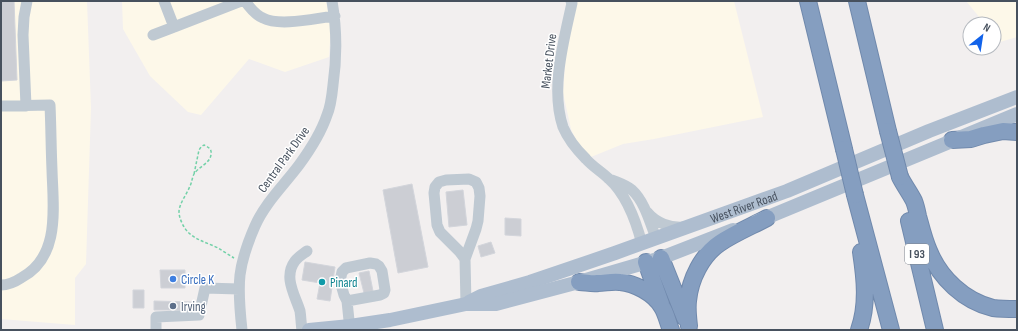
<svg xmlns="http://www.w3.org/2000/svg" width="1018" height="331" font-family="'Sofia Sans Condensed',sans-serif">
<rect width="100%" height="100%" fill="#f2efef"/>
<path fill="#fdf8e9" d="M 1,1 L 87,1 L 91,108 L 86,264 L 75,278 L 75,325 L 1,319 Z
M 122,1 L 326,1 L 331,27 L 329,57 L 285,72 L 249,59 L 201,115 L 188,112 L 150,76 L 123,29 Z
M 572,1 L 734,1 L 763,117 L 654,139 L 623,144 L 591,157 L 578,144 L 571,129 L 563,93 L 567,40 Z
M 966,1 L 1017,1 L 1017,37 L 1000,42 L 994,35 L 994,24 L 985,24 Z"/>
<path fill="#ccced4" stroke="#d3d5db" d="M 1,1 L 14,1 L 17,80 L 1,81 Z
M 412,184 L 428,267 L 398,273 L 383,190 Z
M 463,190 L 467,225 L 449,227 L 446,192 Z
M 505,218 L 521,219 L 521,236 L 505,235 Z
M 491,242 L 495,253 L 481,257 L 478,246 Z
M 305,262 L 335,267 L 330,301 L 317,299 L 320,283 L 302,280 Z
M 160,270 L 185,270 L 185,288 L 161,288 Z
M 369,271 L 373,291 L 364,293 L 359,273 Z
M 133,290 L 144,290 L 144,308 L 133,308 Z
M 154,301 L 192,302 L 192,310 L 154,310 Z"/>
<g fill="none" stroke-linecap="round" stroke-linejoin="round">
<g stroke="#7089ac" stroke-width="18">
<path id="highway" d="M 808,1 L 844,149
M 857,1 L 888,131
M 952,140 L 971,139 L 984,135 L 1003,131 L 1017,132
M 900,177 C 904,185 910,193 914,201 C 916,206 917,211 918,216 C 921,227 924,240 929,251 C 940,278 964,301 993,308 C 1001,309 1009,309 1017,309
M 855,195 L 891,330
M 909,221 L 935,330
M 661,258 L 685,318
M 646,262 L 661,304
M 579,282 C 585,282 592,284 598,283 C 605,283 612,281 620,282 C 634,283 654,293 662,307 C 666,313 668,323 671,330
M 689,326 C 688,317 687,309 688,301 C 690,279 702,255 720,243 C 735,233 752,226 767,218
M 859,330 C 868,305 865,278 861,252"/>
</g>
<path stroke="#73d1a8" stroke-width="1.5" stroke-dasharray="3 2" stroke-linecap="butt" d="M 194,174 L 199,150 L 201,147 L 204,145 C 208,147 212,149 211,154 C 211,163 198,167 194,174 C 192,178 192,182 190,186 C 187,194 180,202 179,211 C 179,215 180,219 182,223 C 189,239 204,241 218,248 C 223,251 229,255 234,258"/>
<path stroke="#bfc9d2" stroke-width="11" d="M 164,1 L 174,27 L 241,1
M 245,1 C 250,8 256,15 263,18 C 280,27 316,18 335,16
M 571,1 L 572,3 C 564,40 550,89 563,127 C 568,139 577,150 586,159 C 593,167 602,172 609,179 C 627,195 636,221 642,244
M 153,35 L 174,27
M 1,106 L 50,105 C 51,126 51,148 52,170 C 53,207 61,257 21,278 C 15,282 8,285 1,285
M 26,106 L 23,35 L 24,17 L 27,1
M 612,180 C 619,183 626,185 632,190 C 645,202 650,223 656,238
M 647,212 C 656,223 670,228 684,227
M 465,259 L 476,229 L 478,221 L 480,196 L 479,188 L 476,182 L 469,179 L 446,180 L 439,182 L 435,187 L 434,193 L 437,225 L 440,232 L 459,251 L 465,259 L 466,304
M 347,301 L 380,295 L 384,293 L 385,290 L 382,271 L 379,266 L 376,264 L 370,263 L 346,268 L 342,272 L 340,281 L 344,295 L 347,301 L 350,330
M 156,330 L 156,317 L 199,315 L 205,288 L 239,289
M 242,330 C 240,312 238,293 240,275 C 242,259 248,242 255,226 C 265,203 284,185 299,165 C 310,150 321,133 327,115 C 331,106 332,95 333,85 C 337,57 337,30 332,1
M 302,330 C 301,324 301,317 300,311 C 295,295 283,277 295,261 C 298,257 303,254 307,251"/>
<g stroke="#aebdcf" stroke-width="14">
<path d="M 756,222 L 1017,114"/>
<path id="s1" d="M 469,302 L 481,296 L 530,282 L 615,253 L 787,191 L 929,131 L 1017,97"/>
<path d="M 309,330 L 350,326 L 390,320 L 466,304 L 496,304 L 579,282 L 661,258 L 733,230"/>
</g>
<use href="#highway" stroke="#859ec0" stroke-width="16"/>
<g stroke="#7089ac" stroke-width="18" stroke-linecap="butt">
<path id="highway-bridge" d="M 888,131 L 900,177
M 844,149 L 855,195"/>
</g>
<use href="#highway-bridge" stroke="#859ec0" stroke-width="16"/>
</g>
<circle fill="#3f7fe0" stroke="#fff" stroke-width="1.5" cx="173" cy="279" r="4"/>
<circle fill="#0f9aa8" stroke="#fff" stroke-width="1.5" cx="322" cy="282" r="4"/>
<circle fill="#5c6f8a" stroke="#fff" stroke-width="1.5" cx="173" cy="306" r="4"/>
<g text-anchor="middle" stroke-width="3" stroke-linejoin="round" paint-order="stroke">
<rect fill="#fff" stroke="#7e858e" stroke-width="1" x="905" y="244" width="24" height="20" rx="3"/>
<g font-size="12" font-weight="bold" fill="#47515e">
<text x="917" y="258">I 93</text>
</g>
<g font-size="13" fill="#47515e" stroke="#fff">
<text transform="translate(548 61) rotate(-83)" y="5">Market Drive</text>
<text transform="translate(283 159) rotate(-54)" y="5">Central Park Drive</text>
<text dy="5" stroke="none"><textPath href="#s1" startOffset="291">West River Road</textPath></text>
</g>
<g font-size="13" fill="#366cbe" stroke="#fff" text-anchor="start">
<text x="181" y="284">Circle K</text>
</g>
<g font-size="13" fill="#0d838f" stroke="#fff" text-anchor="start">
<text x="330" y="287">Pinard</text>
</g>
<g font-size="13" fill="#4e5e75" stroke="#fff" text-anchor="start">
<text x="181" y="311">Irving</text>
</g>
</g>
<rect width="1018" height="331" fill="none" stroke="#47515e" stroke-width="4"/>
<g transform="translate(982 36) rotate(30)"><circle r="19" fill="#ffffff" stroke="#b5b9bf"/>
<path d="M0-3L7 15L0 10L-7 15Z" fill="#1263ea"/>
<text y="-6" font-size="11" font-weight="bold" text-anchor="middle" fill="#47515e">N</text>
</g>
</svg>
